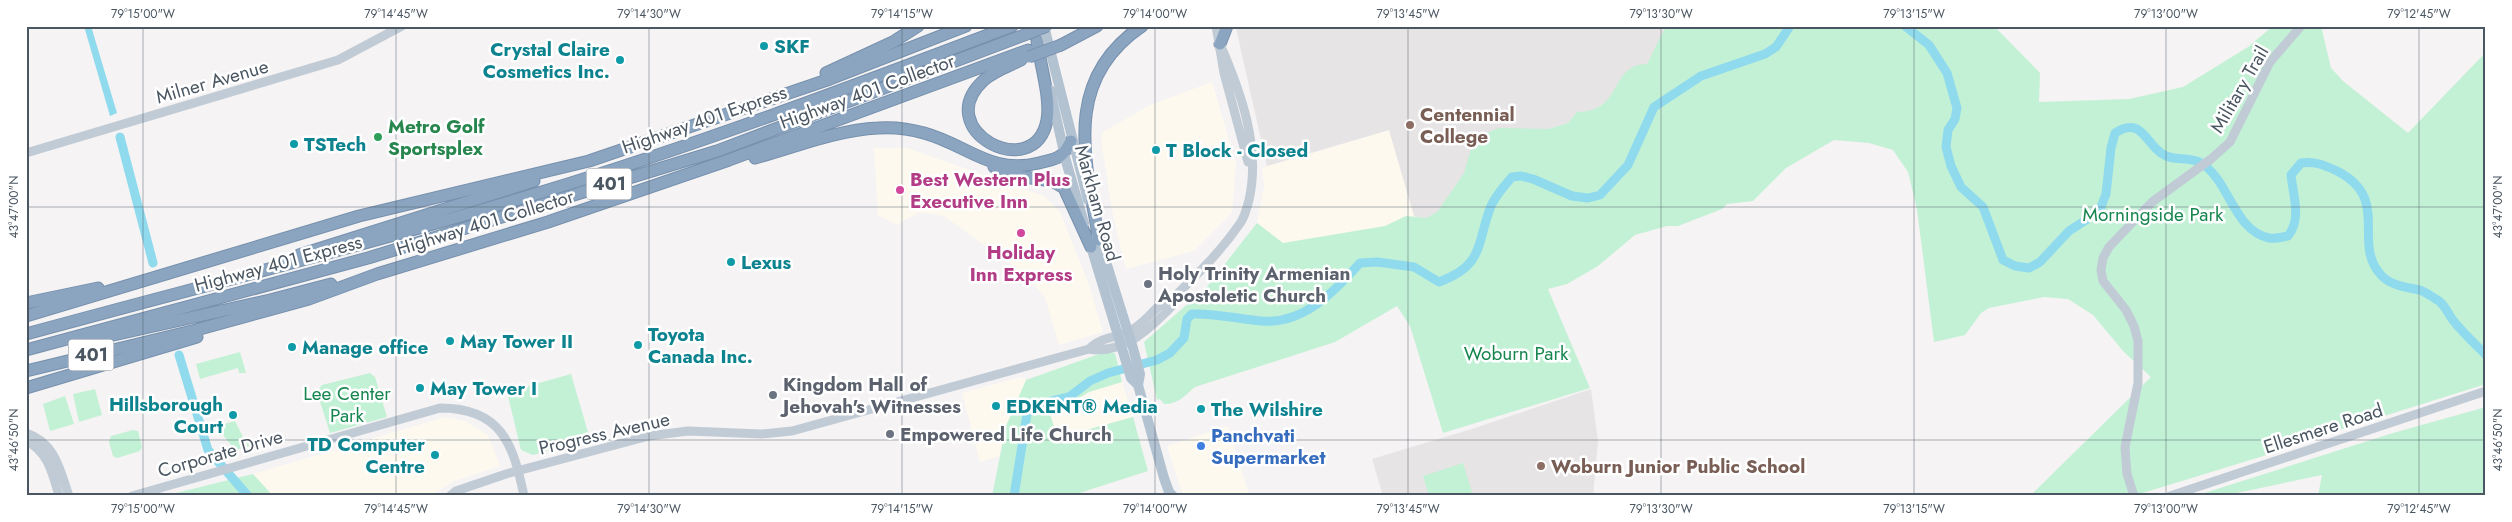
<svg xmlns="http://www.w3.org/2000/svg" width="2512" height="522" font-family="Jost,sans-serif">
<rect width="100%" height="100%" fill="#f5f3f3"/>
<path fill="#fdf9ef" d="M 1212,82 L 1236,163 L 1232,213 L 1194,251 L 1126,269 L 1113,215 L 1101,141 L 1103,132 L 1150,105 Z
M 1389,130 L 1414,216 L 1378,232 L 1283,243 L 1257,223 L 1264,186 L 1262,168 Z
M 874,148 L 907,148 L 1044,196 L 1060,212 L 1089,285 L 1103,332 L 1059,345 L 1045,297 L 1027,276 L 944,216 L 919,212 L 897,225 L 878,215 Z
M 1021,377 L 1026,380 L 1006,426 L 999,456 L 980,462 L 962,393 Z
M 1122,382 L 1133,417 L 1057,438 L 1048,410 L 1072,402 L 1089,392 Z
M 445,417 L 465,421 L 488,435 L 500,466 L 452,482 L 431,496 L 273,496 L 253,474 Z
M 1228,426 L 1249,495 L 1183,496 L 1167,446 Z"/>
<path fill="#e6e4e5" d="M 1237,26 L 1668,26 L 1638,81 L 1578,120 L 1528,135 L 1438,222 L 1414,216 L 1389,130 L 1267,166 L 1236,28 Z
M 1591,389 L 1598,441 L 1593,496 L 1383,496 L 1372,459 L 1475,428 Z"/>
<path fill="#c3f1d5" d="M 1666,26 L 1994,26 L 2040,73 L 2039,102 L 2129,99 L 2183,87 L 2248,47 L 2273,26 L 2321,26 L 2331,68 L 2343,81 L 2408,133 L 2486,52 L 2486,384 L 2317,437 L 2273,453 L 2133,496 L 2030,496 L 2151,377 L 2124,352 L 2093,315 L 2068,299 L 2044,297 L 1989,308 L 1981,313 L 1965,335 L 1934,342 L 1917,209 L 1908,172 L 1893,150 L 1869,143 L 1834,140 L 1786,168 L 1753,201 L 1727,204 L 1722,209 L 1678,226 L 1667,226 L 1635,235 L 1598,266 L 1567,284 L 1548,289 L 1590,388 L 1443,433 L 1410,326 L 1397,306 L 1335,342 L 1195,387 C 1184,396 1179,404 1164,404 L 1160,399 L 1157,400 L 1144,342 L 1206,288 L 1257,223 L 1283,243 L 1385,226 L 1406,216 L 1427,218 L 1438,211 L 1464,173 L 1474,138 L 1499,128 L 1548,129 L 1568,123 L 1577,112 C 1624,112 1609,64 1647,64 Z
M 240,352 L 246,373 L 239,373 L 238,368 L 200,379 L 196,364 Z
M 1102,353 L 1115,353 L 1122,382 L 1089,392 L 1072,402 L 1049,410 L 1057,438 L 1133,417 L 1148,471 L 1070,496 L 992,496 L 1006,426 L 1026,380 Z
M 370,373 L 375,377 L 387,417 L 330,433 L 317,392 L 322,385 Z
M 571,374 L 590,439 L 533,455 L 521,450 L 507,392 Z
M 95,389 L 102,415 L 79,422 L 73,394 Z
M 65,396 L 74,424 L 50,431 L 43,404 Z
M 2486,407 L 2486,496 L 2318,496 L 2322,475 L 2222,496 L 2195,496 L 2393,433 Z
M 235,421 L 245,441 L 258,444 L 235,450 L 223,435 L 220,425 Z
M 133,430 L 138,431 L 142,447 L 140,451 L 117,458 L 113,456 L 109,442 L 111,436 Z
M 1463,463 L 1473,496 L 1429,496 L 1423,476 Z
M 253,474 L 273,496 L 172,494 Z"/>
<path fill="#90daee" d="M 84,26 L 91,26 L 117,113 L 110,116 Z"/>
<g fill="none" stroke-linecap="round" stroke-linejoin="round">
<path stroke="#90daee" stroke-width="9" d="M 1905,26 L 1929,45 L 1947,73 L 1957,108 L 1955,119 L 1948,130 L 1946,147 L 1951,166 L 1961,187 L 1983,207 L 2003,260 L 2015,266 L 2029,268 L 2040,262 L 2069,231 L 2092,216 L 2101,207 L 2106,194 L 2111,148 L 2115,133 C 2141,116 2145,142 2161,153 C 2172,162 2189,156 2201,163 C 2230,181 2233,230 2269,238 C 2274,239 2282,237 2288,236 C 2302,219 2293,195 2291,175 L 2301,163 C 2315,161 2324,165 2337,171 C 2392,199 2351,242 2381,275 C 2391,286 2406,287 2419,290 C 2425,291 2433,298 2439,301 C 2446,307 2447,312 2452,319 C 2462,332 2475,344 2486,355
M 120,137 L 153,263
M 179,355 L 208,450 L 248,496
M 1014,496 L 1027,414 L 1039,404 L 1069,397 L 1090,381 L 1108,373 L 1157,360 L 1170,353 L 1184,338 L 1187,319 L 1192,314 C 1216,313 1238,319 1261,321 C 1303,325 1334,292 1360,263 L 1377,262 L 1414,267 L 1439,282 C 1485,265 1476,244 1491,206 C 1496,195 1504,186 1512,177 L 1521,176 L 1533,179 L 1572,196 L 1588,198 L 1600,195 L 1628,165 L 1654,107 L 1701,76 L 1765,54 L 1776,47 L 1790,26"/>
<g stroke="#7690ad" stroke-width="13">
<path id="highway" d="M 1220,44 L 1227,26
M 1061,45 L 1097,26
M 1021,60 C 1009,66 994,71 984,80 C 929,130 1035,185 1047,120 C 1051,98 1040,64 1037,41
M 826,73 L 893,42 L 918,26
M 755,158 C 795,147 837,130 878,128 C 892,127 910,129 924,133 C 968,145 990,175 1039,163 C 1058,158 1062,159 1071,141
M 994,167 L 1010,175 L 1052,181 L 1064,188 L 1091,247
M 1099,240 C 1085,159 1062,80 1142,26
M 299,255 L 534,181
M 26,303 L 98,288
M 26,316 L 359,216 L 589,161 L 830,79 L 966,26
M 26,334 C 198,287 371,244 542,192 C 701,144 856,85 1012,26
M 86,338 L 100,338 L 270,300 L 331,284
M 26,350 L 368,258 L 717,151 L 1027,34
M 26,371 L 196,330 L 309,299 L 377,274 L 548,222 L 729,160 L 1028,50
M 26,388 L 197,337"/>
</g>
<path stroke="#c1cbd6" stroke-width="9" d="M 1216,26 L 1224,73 L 1248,162
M 26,153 L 338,60 L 402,26
M 1089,349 C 1099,338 1114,338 1128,332 C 1146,324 1156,303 1175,296 C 1199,273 1222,250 1241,222 C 1245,216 1247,207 1249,200 C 1261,148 1241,92 1220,44
M 26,433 C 55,442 60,470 69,496
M 26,441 C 48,451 53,475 59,496
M 132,496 L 440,408 C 501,408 513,443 524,496
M 450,496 L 456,491 L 506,474 L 649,436 L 688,431 L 762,434 L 792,431 L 1089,349 C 1124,355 1152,327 1174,304 L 1175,296
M 2134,496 L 2127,474 L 2125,447 L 2138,383 L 2138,341 L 2134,326 L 2126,310 L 2103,281 L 2101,270 L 2103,258 L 2109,247 L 2152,202 L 2211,159 L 2230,142 L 2270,62 L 2301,26
M 2170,496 L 2486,391"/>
<path stroke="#b3c2d1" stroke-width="10" d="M 1044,26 L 1088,200
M 1050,90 L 1066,161 L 1084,223
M 1097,233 L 1133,348 L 1140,374 L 1138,385 L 1164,478 L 1169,492 L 1173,496
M 1089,240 L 1131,378 L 1138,385"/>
<use href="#highway" stroke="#8ba5c1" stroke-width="11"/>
<g stroke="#7690ad" stroke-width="13" stroke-linecap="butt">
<path id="highway-bridge" d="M 1027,34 L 1047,26
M 1029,57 L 1061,45"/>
</g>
<use href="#highway-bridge" stroke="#8ba5c1" stroke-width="11"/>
</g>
<path fill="none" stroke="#4a5661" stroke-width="1" stroke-opacity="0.45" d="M 143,26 L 143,496M 396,26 L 396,496M 649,26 L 649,496M 902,26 L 902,496M 1155,26 L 1155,496M 1408,26 L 1408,496M 1661,26 L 1661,496M 1914,26 L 1914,496M 2166,26 L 2166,496M 2419,26 L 2419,496M 26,207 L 2486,207M 26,440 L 2486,440"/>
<g fill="#0f9aa8" stroke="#fff" stroke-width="2">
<circle cx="764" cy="46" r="5"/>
<circle cx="620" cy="60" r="5"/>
<circle cx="294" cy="144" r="5"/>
<circle cx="1156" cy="150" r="5"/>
<circle cx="731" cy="262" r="5"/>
<circle cx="450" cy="341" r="5"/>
<circle cx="638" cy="345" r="5"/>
<circle cx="292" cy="347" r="5"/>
<circle cx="420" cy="388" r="5"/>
<circle cx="996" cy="406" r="5"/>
<circle cx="1201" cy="409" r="5"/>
<circle cx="233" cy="415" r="5"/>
<circle cx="435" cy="455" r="5"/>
</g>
<g fill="#8d6e63" stroke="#fff" stroke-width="2">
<circle cx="1410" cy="125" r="5"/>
<circle cx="1541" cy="466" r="5"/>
</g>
<circle fill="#2e9e5b" stroke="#fff" stroke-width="2" cx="378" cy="137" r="5"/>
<g fill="#d1479c" stroke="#fff" stroke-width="2">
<circle cx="900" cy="190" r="5"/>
<circle cx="1021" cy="233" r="5"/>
</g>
<g fill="#6b7280" stroke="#fff" stroke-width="2">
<circle cx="1148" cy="284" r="5"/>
<circle cx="773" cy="395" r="5"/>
<circle cx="890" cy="434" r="5"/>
</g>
<circle fill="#3f7fe0" stroke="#fff" stroke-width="2" cx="1201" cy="446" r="5"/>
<g text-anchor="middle" stroke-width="5" stroke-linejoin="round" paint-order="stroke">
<g fill="#fff" stroke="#808990" stroke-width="1">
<rect x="586.5" y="168.5" width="45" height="31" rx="4"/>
<rect x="68.5" y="339.5" width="45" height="31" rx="4"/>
</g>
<g font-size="18" font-weight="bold" fill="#4a5661">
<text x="609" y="190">401</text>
<text x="91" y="361">401</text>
</g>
<g font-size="19" font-weight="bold" fill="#0d838f" stroke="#fff" text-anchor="start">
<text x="774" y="53">SKF</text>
<text x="610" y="56" text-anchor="end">Crystal Claire<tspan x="610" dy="22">Cosmetics Inc.</tspan></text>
<text x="304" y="151">TSTech</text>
<text x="1166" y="157">T Block - Closed</text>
<text x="741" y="269">Lexus</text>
<text x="648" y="341">Toyota<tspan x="648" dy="22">Canada Inc.</tspan></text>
<text x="460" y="348">May Tower II</text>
<text x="302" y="354">Manage office</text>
<text x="430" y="395">May Tower I</text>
<text x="223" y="411" text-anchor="end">Hillsborough<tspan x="223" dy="22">Court</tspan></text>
<text x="1006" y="413">EDKENT® Media</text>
<text x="1211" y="416">The Wilshire</text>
<text x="425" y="451" text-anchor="end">TD Computer<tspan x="425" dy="22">Centre</tspan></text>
</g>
<g font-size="19" fill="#4a5661" stroke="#fff">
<text transform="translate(212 81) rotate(-16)" y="7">Milner Avenue</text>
<text transform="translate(2239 89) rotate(-60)" y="7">Military Trail</text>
<text transform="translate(867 91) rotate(-20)" y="7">Highway 401 Collector</text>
<text transform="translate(704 119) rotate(-19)" y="7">Highway 401 Express</text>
<text transform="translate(1098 203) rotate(74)" y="7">Markham Road</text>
<text transform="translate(485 222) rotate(-17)" y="7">Highway 401 Collector</text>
<text transform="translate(278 263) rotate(-15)" y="7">Highway 401 Express</text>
<text transform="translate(2323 428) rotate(-18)" y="7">Ellesmere Road</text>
<text transform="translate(604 433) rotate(-13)" y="7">Progress Avenue</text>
<text transform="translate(220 453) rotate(-16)" y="7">Corporate Drive</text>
</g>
<g font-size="19" font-weight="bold" fill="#785e54" stroke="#fff" text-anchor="start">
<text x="1420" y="121">Centennial<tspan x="1420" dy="22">College</tspan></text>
<text x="1551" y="473">Woburn Junior Public School</text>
</g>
<g font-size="19" font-weight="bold" fill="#27864d" stroke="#fff" text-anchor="start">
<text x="388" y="133">Metro Golf<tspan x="388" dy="22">Sportsplex</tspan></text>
</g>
<g font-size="19" font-weight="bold" fill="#b23c85" stroke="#fff" text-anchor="start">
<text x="910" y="186">Best Western Plus<tspan x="910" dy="22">Executive Inn</tspan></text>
<text x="1021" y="259" text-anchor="middle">Holiday<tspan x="1021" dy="22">Inn Express</tspan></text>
</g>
<g font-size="19" fill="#17864f" stroke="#fff">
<text x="2153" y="221">Morningside Park</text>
<text x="1516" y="360">Woburn Park</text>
<text x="347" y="400">Lee Center<tspan x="347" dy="22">Park</tspan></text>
</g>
<g font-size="19" font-weight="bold" fill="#5b616d" stroke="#fff" text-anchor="start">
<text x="1158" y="280">Holy Trinity Armenian<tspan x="1158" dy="22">Apostoletic Church</tspan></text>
<text x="783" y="391">Kingdom Hall of<tspan x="783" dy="22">Jehovah's Witnesses</tspan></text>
<text x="900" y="441">Empowered Life Church</text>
</g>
<g font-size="19" font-weight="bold" fill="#366cbe" stroke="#fff" text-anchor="start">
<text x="1211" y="442">Panchvati<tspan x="1211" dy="22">Supermarket</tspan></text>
</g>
</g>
<rect width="2512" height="522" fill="none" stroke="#ffffff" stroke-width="55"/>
<rect x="28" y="28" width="2456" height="466" fill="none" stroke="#4a5661" stroke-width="2"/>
<g font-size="12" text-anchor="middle" fill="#4a5661">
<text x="143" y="18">79°15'00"W</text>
<text x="396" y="18">79°14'45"W</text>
<text x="649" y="18">79°14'30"W</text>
<text x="902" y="18">79°14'15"W</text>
<text x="1155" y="18">79°14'00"W</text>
<text x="1408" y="18">79°13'45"W</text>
<text x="1661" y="18">79°13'30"W</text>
<text x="1914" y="18">79°13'15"W</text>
<text x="2166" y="18">79°13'00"W</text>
<text x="2419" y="18">79°12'45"W</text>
<text transform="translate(14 207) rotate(-90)" y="4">43°47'00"N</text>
<text transform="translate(2498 207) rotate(-90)" y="4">43°47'00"N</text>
<text transform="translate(14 440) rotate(-90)" y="4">43°46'50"N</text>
<text transform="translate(2498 440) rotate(-90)" y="4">43°46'50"N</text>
<text x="143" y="513">79°15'00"W</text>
<text x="396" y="513">79°14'45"W</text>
<text x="649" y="513">79°14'30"W</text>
<text x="902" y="513">79°14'15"W</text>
<text x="1155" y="513">79°14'00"W</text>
<text x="1408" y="513">79°13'45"W</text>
<text x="1661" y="513">79°13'30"W</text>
<text x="1914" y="513">79°13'15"W</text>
<text x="2166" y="513">79°13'00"W</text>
<text x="2419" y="513">79°12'45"W</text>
</g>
</svg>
